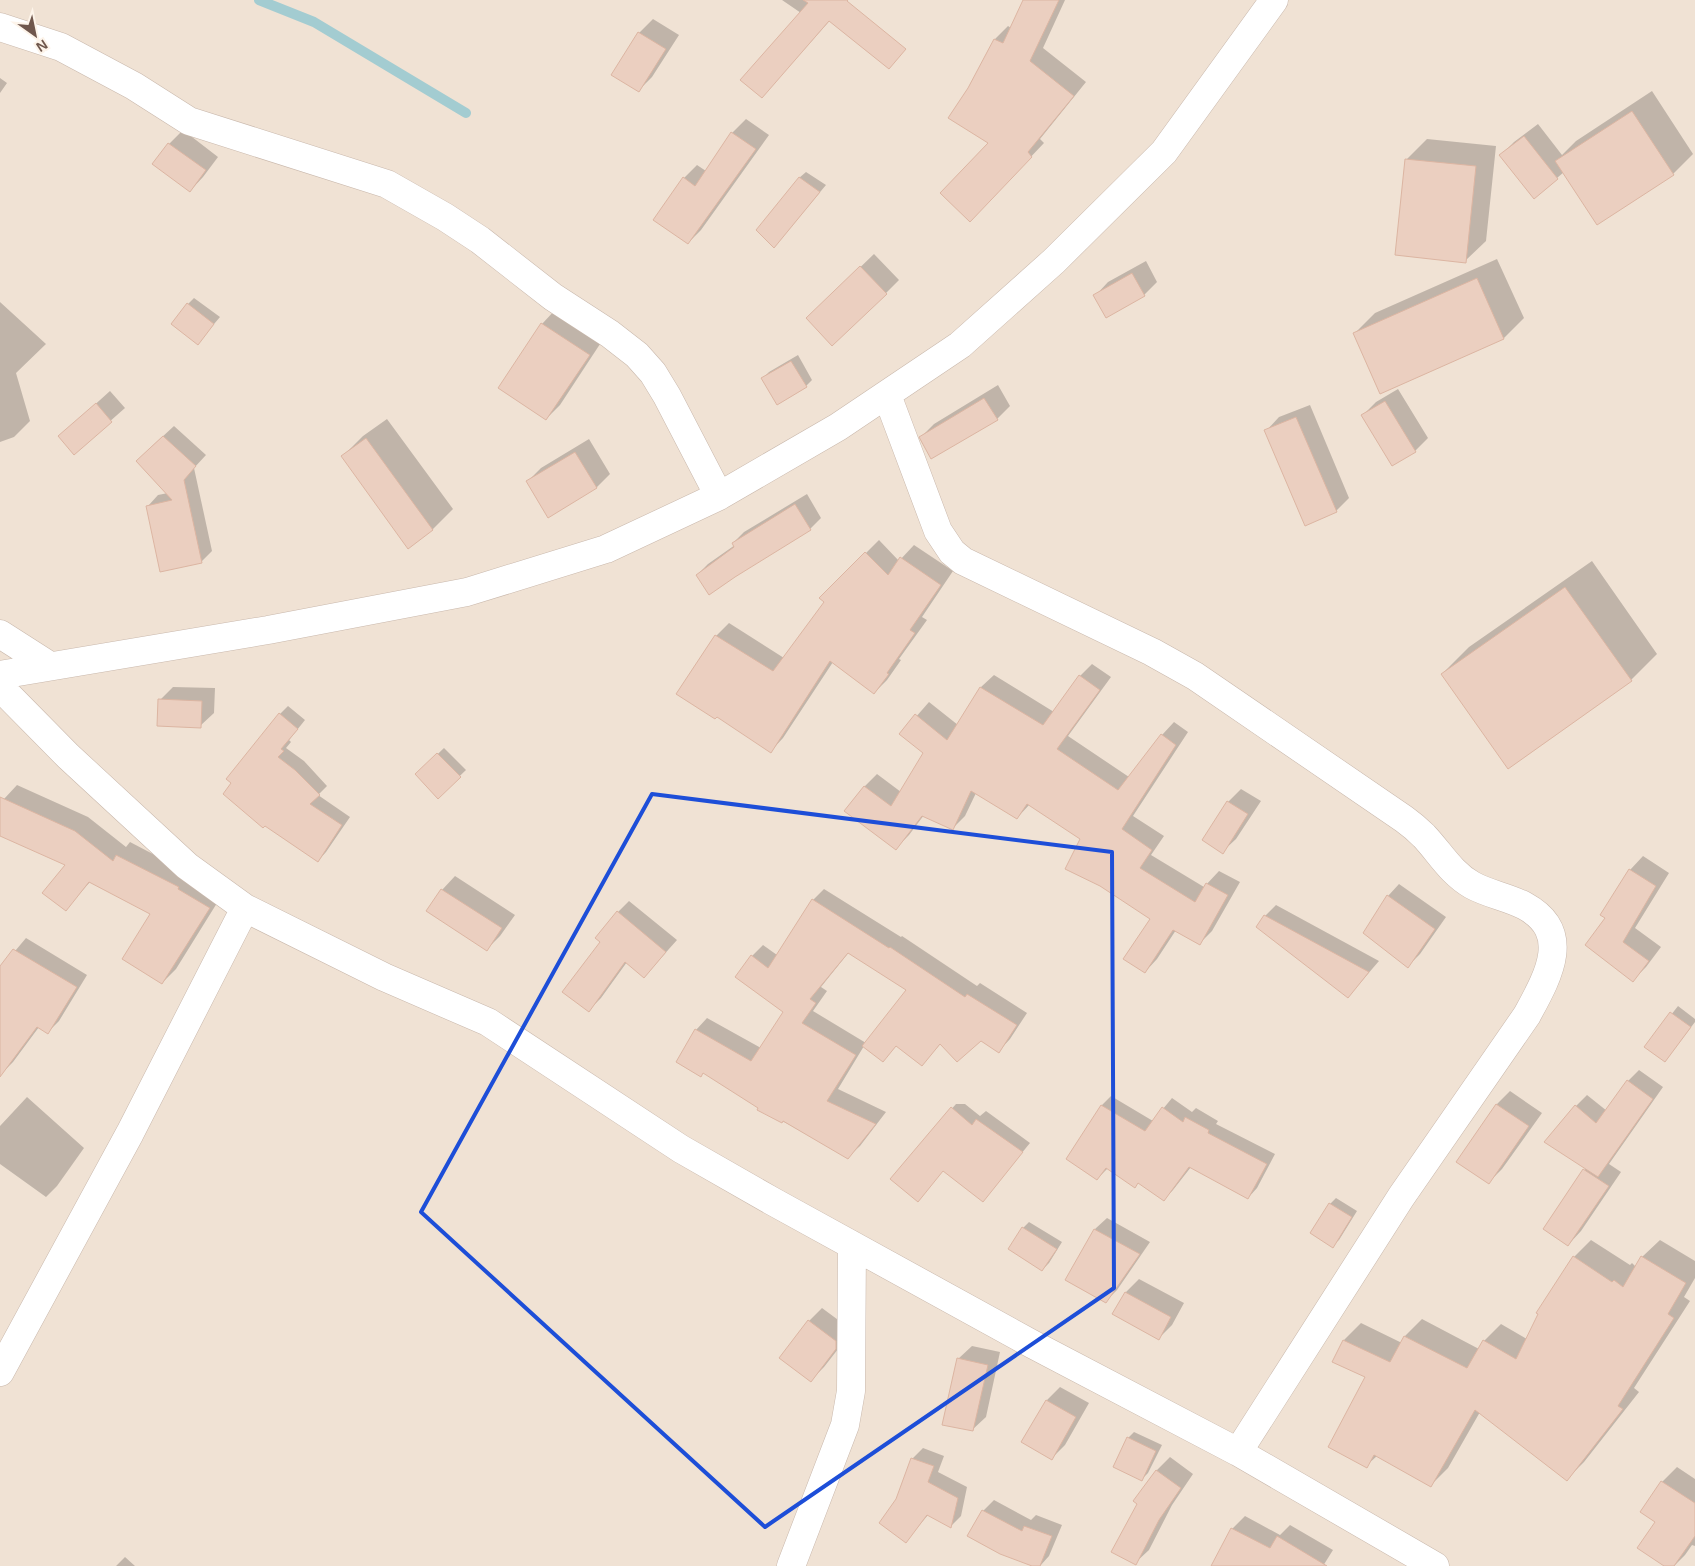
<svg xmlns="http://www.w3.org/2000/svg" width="1695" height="1566" font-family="Helvetica,sans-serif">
<rect width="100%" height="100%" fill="#f9f0e5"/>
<path fill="#f0e2d4" d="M 0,0 L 1695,0 L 1695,1566 L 0,1566 Z"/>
<path fill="#0003" fill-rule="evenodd" d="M 782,0 L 848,0 L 762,97 L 801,13 Z
M 1024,0 L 1065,0 L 1043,48 L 1086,82 L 1040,139 L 1044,143 L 983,207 L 990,143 L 969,89 L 995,39 L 1008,26 L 1011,28 Z
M 653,19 L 679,35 L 652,77 L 639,90 L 613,74 L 639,33 Z
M 0,78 L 7,83 L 0,93 Z
M 1652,91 L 1693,154 L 1673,174 L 1564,172 L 1557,178 L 1501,155 L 1514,142 L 1538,124 L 1562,155 L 1576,141 Z
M 746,119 L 769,135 L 701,230 L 688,243 L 684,178 L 697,165 L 706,171 L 732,133 Z
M 183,130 L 218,157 L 203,177 L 190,191 L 154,164 L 169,144 Z
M 1427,139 L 1496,146 L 1486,241 L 1465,261 L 1407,159 Z
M 806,172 L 826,185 L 780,240 L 799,178 Z
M 874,254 L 899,280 L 886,293 L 821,305 Z
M 1497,259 L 1524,318 L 1504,338 L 1355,333 L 1375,313 Z
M 1146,261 L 1157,282 L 1144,295 L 1095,296 L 1108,282 Z
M 194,298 L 220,317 L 198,343 L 188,304 Z
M 0,302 L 46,344 L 16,373 L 30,421 L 14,437 L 0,442 Z
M 555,310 L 602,341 L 560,405 L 546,419 L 499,388 L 542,324 Z
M 798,355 L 812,380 L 806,386 L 763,378 L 769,372 Z
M 998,385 L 1010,406 L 997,419 L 921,437 L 934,424 Z
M 1398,389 L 1428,438 L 1415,451 L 1363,415 L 1376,402 Z
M 110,391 L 125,408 L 74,453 L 60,436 Z
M 1310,405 L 1349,498 L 1336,511 L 1266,431 L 1279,417 Z
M 387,419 L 453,509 L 433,529 L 409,547 L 343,456 L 363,436 Z
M 174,426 L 206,455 L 194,468 L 212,551 L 201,562 L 148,506 L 158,495 L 168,493 L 148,450 Z
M 589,439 L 610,474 L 597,487 L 548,516 L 528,481 L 541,468 Z
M 807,494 L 821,518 L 810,529 L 697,575 L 708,564 L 735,545 L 733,543 L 744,532 Z
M 879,540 L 899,561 L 914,545 L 953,571 L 922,617 L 927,620 L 899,659 L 901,660 L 887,680 L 874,693 L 833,662 L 783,738 L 771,751 L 716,636 L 729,623 L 784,658 L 826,602 L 821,598 Z
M 1592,561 L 1657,654 L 1631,680 L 1442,674 L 1469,647 Z
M 1092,664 L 1111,677 L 1068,736 L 1129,777 L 1162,735 L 1174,722 L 1188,732 L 1133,816 L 1164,836 L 1151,855 L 1204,887 L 1219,871 L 1240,882 L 1212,931 L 1199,944 L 1176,930 L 1157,959 L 1145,972 L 1152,918 L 1082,838 L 1030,804 L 1017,818 L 976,793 L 965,816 L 952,829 L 924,815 L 909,835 L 896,848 L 846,811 L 865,786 L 877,774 L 901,792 L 925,753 L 901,734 L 929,702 L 958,725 L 981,687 L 994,675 L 1054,712 L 1080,676 Z
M 173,687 L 215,688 L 214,713 L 200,726 L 160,700 Z
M 288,706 L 305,720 L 289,740 L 291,742 L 286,748 L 304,761 L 327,786 L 318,795 L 350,817 L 326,852 L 318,861 L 233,783 L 280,714 Z
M 444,748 L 466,770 L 438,797 L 417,774 Z
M 17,785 L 88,817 L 126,847 L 130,842 L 191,874 L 222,895 L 176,969 L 162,983 L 152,913 L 90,882 L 65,910 L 66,864 L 0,834 L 0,807 L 4,799 Z
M 1241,789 L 1261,801 L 1236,839 L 1222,852 L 1228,802 Z
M 1643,856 L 1669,873 L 1635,928 L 1661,947 L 1646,967 L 1633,980 L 1607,918 L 1630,870 Z
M 455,876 L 515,915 L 500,936 L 487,949 L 442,890 Z
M 1399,884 L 1446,917 L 1420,954 L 1408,966 L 1388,896 Z
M 824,889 L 901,937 L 902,936 L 977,986 L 980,983 L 1027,1013 L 1010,1039 L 999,1051 L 981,1039 L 941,1043 L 922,1065 L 897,1045 L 883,1060 L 864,1046 L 838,1089 L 886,1112 L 860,1146 L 848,1157 L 759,1108 L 696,1030 L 707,1018 L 761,1048 L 784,1012 L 752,956 L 763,945 L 777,955 L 813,900 ZM 849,952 L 907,990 L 866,1043 L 813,1011 L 827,991 L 821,987 Z
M 629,901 L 677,940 L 644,977 L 627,962 L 601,998 L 589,1010 L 601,941 L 618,912 Z
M 1276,905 L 1379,961 L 1348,997 L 1265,916 Z
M 26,938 L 87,975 L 59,1021 L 48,1032 L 39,1027 L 13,1062 L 1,1074 L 0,1073 L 0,969 Z
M 1678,1006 L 1695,1019 L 1695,1022 L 1665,1061 L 1646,1047 Z
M 1639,1070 L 1663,1087 L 1609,1164 L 1621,1172 L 1581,1231 L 1568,1245 L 1544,1229 L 1586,1168 L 1576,1106 L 1587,1095 L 1607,1111 L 1628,1081 Z
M 1510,1091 L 1542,1113 L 1502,1169 L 1489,1182 L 1458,1161 L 1497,1104 Z
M 1111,1096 L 1153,1121 L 1172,1098 L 1192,1112 L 1196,1108 L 1218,1121 L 1216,1124 L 1275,1154 L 1257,1188 L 1248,1198 L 1191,1167 L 1173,1190 L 1164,1199 L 1139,1182 L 1108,1168 L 1097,1179 L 1068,1158 L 1102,1105 Z
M 27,1097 L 84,1148 L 57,1186 L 46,1197 L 0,1164 L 0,1126 Z
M 956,1104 L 965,1104 L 980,1116 L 986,1111 L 1030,1143 L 983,1200 L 948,1113 Z
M 1336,1198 L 1357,1211 L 1339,1240 L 1332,1246 L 1330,1204 Z
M 1107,1218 L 1150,1242 L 1117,1290 L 1105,1302 L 1066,1280 L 1095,1229 Z
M 1029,1222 L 1062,1242 L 1049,1263 L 1042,1270 L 1023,1228 Z
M 1591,1240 L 1630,1265 L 1632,1263 L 1636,1267 L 1642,1257 L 1660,1240 L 1695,1261 L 1695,1278 L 1684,1297 L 1690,1301 L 1634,1388 L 1639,1392 L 1584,1462 L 1567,1479 L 1480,1412 L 1448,1468 L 1431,1485 L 1378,1455 L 1366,1466 L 1367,1377 L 1344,1340 L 1361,1323 L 1402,1343 L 1405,1336 L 1422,1319 L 1479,1349 L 1484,1341 L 1501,1324 L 1527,1339 L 1574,1257 Z
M 1139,1279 L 1184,1303 L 1172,1325 L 1159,1338 L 1114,1314 L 1126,1292 Z
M 822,1308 L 849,1328 L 849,1335 L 824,1367 L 811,1380 L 809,1321 Z
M 972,1346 L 1000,1352 L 986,1417 L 972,1430 L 958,1359 Z
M 1060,1387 L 1089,1403 L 1065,1445 L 1052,1458 L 1047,1400 Z
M 1134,1432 L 1162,1445 L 1148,1473 L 1142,1479 L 1128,1438 Z
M 923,1448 L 944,1456 L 938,1472 L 967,1487 L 961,1516 L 951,1526 L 928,1515 L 906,1541 L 898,1500 L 912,1459 Z
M 1170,1457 L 1193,1474 L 1172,1505 L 1149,1550 L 1135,1563 L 1156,1471 Z
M 1677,1467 L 1695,1479 L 1695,1546 L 1692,1545 L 1685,1555 L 1674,1566 L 1666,1566 L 1657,1522 L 1662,1482 Z
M 994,1500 L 1031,1520 L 1036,1515 L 1062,1525 L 1049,1556 L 1040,1566 L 1036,1566 L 983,1511 Z
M 1245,1516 L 1280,1535 L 1290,1525 L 1333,1550 L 1323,1566 L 1213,1566 L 1232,1529 Z
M 125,1557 L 135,1566 L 116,1566 Z"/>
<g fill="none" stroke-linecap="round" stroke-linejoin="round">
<path stroke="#a3ccd1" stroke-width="10" d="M 259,0 L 314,22 L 466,113"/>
</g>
<path fill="#ebcfc0" stroke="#dcb5a2" d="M 803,0 L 848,0 L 847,1 L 906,49 L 889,69 L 829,21 L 762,98 L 740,80 L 808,3 Z
M 1023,0 L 1059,0 L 1030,61 L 1074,96 L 1028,152 L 1032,157 L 970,222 L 940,193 L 988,143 L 948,118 L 968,88 L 994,39 L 1003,43 Z
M 638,32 L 666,49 L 639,92 L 611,75 Z
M 1632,111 L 1674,175 L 1597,225 L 1555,161 Z
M 731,132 L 756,149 L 688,244 L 653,220 L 683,177 L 695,186 Z
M 1524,136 L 1558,179 L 1534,199 L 1499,155 Z
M 168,143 L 206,170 L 190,192 L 152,164 Z
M 1405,159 L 1476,166 L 1466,263 L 1395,255 Z
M 799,177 L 820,192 L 774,248 L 756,230 Z
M 860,266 L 887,294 L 832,346 L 806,318 Z
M 1132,273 L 1145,296 L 1106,318 L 1093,295 Z
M 1477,278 L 1504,339 L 1380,394 L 1353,333 Z
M 187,303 L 214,324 L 198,345 L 171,324 Z
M 541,323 L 590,355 L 546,420 L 498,388 Z
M 791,361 L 807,387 L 777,405 L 761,378 Z
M 984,398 L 998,420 L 931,459 L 919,437 Z
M 1385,401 L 1416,452 L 1392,466 L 1361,415 Z
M 96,403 L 112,422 L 74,455 L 58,436 Z
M 1296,417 L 1337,512 L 1305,526 L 1264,430 Z
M 163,436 L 196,466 L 184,480 L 202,563 L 160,572 L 146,506 L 172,500 L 136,461 Z
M 366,438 L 433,530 L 408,549 L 341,456 Z
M 575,452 L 597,488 L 548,518 L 526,481 Z
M 795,504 L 811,530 L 735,577 L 709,595 L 696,575 L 734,547 L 732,543 Z
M 865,552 L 888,575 L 900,557 L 941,585 L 910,630 L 915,633 L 887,673 L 889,674 L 874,694 L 830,661 L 771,753 L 717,717 L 715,719 L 676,694 L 715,635 L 773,671 L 824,602 L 819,598 Z
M 1565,587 L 1632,681 L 1508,769 L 1441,674 Z
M 1079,675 L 1100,690 L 1057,749 L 1118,790 L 1161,734 L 1176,745 L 1122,829 L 1152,850 L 1140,868 L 1195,902 L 1206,883 L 1228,895 L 1200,945 L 1173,930 L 1145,973 L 1123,959 L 1150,919 L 1100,886 L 1065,869 L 1080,839 L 1027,804 L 1017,819 L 971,791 L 953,830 L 922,816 L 896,850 L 844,811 L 864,786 L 891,806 L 923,753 L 899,734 L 915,714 L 947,740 L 980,687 L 1043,725 Z
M 158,699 L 202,701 L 201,728 L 157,726 Z
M 279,713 L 298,729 L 281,749 L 284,751 L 278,757 L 295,770 L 320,795 L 310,804 L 342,825 L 318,862 L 265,826 L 263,828 L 223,794 L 231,783 L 226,779 Z
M 437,753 L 461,777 L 438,799 L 415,774 Z
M 0,797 L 75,831 L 113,861 L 116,855 L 179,887 L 178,889 L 210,908 L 162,984 L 122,959 L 150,914 L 89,882 L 66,911 L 42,893 L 65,865 L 0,836 Z
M 1227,801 L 1248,814 L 1223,854 L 1202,840 Z
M 1629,869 L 1656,886 L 1623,942 L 1649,961 L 1633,982 L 1585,945 L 1605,918 L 1600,915 Z
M 441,889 L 502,928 L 487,951 L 426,911 Z
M 1387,895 L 1435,929 L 1408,968 L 1363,933 Z
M 812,899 L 889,948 L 890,947 L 965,997 L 967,994 L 1017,1025 L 999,1053 L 981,1041 L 957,1062 L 940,1044 L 922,1066 L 896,1046 L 883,1062 L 862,1046 L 906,990 L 848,953 L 810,999 L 816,1003 L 802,1023 L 856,1055 L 827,1101 L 876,1124 L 848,1159 L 783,1121 L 782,1123 L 757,1110 L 758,1108 L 703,1073 L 701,1077 L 676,1062 L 695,1029 L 751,1061 L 783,1012 L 735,977 L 751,955 L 768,968 Z
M 617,911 L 666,952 L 644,978 L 625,962 L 589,1012 L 562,992 L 600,942 L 595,938 Z
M 1264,915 L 1369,972 L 1348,998 L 1256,927 Z
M 13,949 L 77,987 L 48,1034 L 37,1027 L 0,1077 L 0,966 Z
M 1670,1012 L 1691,1027 L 1665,1062 L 1644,1047 Z
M 1627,1080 L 1653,1099 L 1598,1177 L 1544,1142 L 1575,1105 L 1596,1123 Z
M 1496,1104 L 1529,1126 L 1489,1184 L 1456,1162 Z
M 1101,1105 L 1145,1131 L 1162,1107 L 1183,1122 L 1185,1117 L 1209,1130 L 1208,1133 L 1267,1164 L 1248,1199 L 1189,1167 L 1164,1201 L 1138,1183 L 1135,1188 L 1106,1168 L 1097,1180 L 1066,1159 Z
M 951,1107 L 972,1125 L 976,1119 L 1023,1152 L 983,1202 L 943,1171 L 918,1202 L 890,1179 Z
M 1583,1169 L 1609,1186 L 1568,1246 L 1543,1229 Z
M 1329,1203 L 1352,1217 L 1333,1248 L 1310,1233 Z
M 1022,1227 L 1057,1249 L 1042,1271 L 1008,1249 Z
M 1094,1229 L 1140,1254 L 1106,1303 L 1065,1280 Z
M 1573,1256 L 1612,1282 L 1614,1280 L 1623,1287 L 1641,1256 L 1686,1283 L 1668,1314 L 1674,1318 L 1618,1406 L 1623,1409 L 1567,1481 L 1475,1410 L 1431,1487 L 1374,1455 L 1367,1468 L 1328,1447 L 1365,1377 L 1332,1362 L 1343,1340 L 1390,1362 L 1404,1336 L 1467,1368 L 1483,1340 L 1516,1359 L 1538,1314 L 1536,1313 Z
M 1125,1292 L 1171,1317 L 1159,1340 L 1112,1314 Z
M 808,1320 L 836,1341 L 836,1349 L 811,1382 L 779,1358 Z
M 957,1358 L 988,1365 L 973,1431 L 942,1425 Z
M 1046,1400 L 1076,1417 L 1052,1460 L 1021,1442 Z
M 1127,1437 L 1156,1451 L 1142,1481 L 1113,1467 Z
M 911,1458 L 934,1466 L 928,1482 L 958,1498 L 951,1528 L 927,1515 L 906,1543 L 879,1523 L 896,1499 Z
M 1156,1470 L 1181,1488 L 1159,1520 L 1136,1565 L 1111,1552 L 1137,1504 L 1133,1501 Z
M 1661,1481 L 1695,1503 L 1695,1536 L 1674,1566 L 1664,1566 L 1637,1548 L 1655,1522 L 1640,1512 Z
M 982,1510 L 1022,1531 L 1024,1526 L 1052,1536 L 1040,1566 L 1032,1566 L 1000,1554 L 967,1536 Z
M 1231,1528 L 1270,1548 L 1277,1536 L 1327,1566 L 1211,1566 Z"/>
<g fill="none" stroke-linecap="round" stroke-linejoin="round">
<g stroke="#c9b8ac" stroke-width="29">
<path id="minor" d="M 0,27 L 61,47 L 134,86 L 189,121 L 387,184 L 445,217 L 480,240 L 553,297 L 610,334 L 637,355 L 653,373 L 667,396 L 719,496
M 887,395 L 938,531 L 952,552 L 963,561 L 1152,652 L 1195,676 L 1404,819 C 1411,824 1418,830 1424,836 C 1440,853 1451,873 1472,885 C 1488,894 1508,897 1525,906 C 1574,933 1547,978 1527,1015 L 1401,1197 L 1238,1452
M 0,634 L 50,666
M 0,675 L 268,630 L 467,592 L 606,549 L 719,496 L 838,427 L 960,345 L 1054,261 L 1164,152 L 1274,0
M 0,687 L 68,756 L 187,866 L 245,908 L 384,977 L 488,1022 L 681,1149 L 772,1201 L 1032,1344 L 1238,1452 L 1435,1566
M 0,1372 L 130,1133 L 245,908
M 791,1566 L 845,1425 L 851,1391 L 852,1245"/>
</g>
<use href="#minor" stroke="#fff" stroke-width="28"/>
</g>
<path fill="none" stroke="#1d4ed8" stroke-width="4" stroke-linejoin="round" d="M 652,794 L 1112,852 L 1114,1288 L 765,1527 L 421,1212 Z"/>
<g transform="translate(35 35) rotate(147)" stroke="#fdf4ea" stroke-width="4" paint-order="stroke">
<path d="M0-4L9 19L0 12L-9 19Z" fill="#6f574d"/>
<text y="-8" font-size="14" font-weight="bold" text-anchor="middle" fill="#6f574d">N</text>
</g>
</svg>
